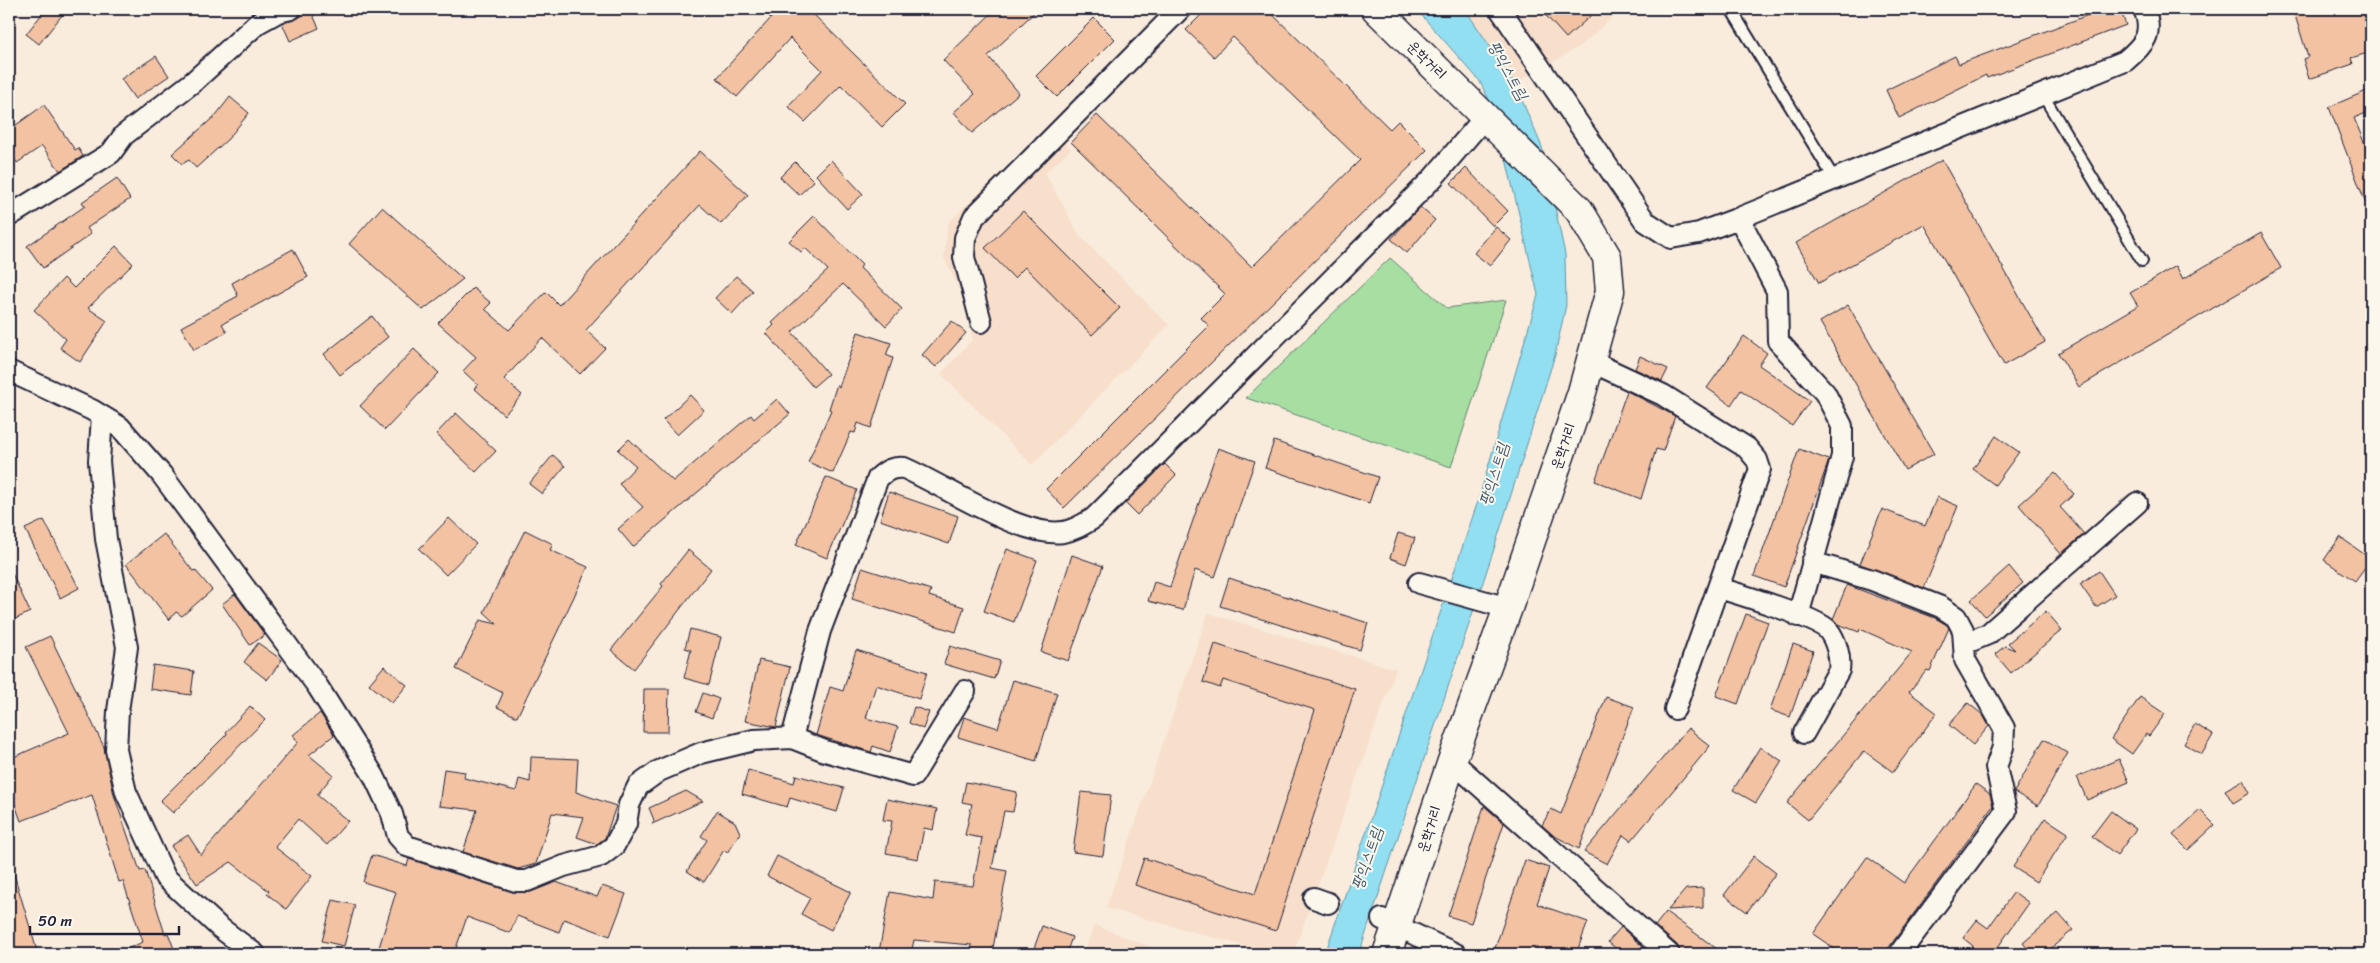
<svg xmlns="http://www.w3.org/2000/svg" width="2380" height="963" font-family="Sriracha,'Poor Story',sans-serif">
<rect width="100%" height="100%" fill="#f9ecdd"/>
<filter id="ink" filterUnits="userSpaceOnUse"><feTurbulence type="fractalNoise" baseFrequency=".02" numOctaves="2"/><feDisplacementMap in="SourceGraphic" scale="10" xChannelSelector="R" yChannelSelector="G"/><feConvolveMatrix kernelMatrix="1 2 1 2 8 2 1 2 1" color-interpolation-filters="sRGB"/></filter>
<g filter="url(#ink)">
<path fill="#f7dfcb" d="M 1465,9 L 1621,9 L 1582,45 L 1515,84 Z
M 1049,126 L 1071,149 L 1045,173 L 1080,236 L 1169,325 L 1032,465 L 941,374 L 972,340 L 970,311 L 944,258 L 948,223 Z
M 1208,613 L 1396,669 L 1293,954 L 1274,954 L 1106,908 Z
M 1095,925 L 1168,954 L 1083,954 Z"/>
<path fill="#a7dfa3" stroke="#64806f" d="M 1390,258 L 1447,308 L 1506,300 L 1451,467 L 1246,398 Z"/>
<path fill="#91dff0" stroke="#6593a8" d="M 1416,9 L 1465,9 L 1515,84 L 1542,147 L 1565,254 L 1566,305 L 1555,355 L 1494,549 L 1359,954 L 1325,954 L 1479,498 L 1538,295 L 1506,159 L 1488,98 L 1479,80 Z"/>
<path fill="#f2c2a2" stroke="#22223b" d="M 46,9 L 67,9 L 39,44 L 26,34 Z
M 761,9 L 808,9 L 905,104 L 882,127 L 841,85 L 805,122 L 788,106 L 822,70 L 790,38 L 737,97 L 717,78 L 771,18 Z
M 996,9 L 1038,9 L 988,56 L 1019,93 L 972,133 L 954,112 L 975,94 L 943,60 Z
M 1207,9 L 1267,9 L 1390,129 L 1398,121 L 1427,150 L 1064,508 L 1046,489 L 1209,326 L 1201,318 L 1225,294 L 1071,142 L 1097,115 L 1252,267 L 1360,160 L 1233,37 L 1214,57 L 1186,30 Z
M 1540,9 L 1598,9 L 1566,38 Z
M 2104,9 L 2120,9 L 2126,25 L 1987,78 L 1986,75 L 1899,118 L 1886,90 L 1955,56 L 1959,64 Z
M 2293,9 L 2371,9 L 2371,52 L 2351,58 L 2353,64 L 2309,79 L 2303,59 L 2308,57 Z
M 311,11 L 319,28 L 290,41 L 282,23 L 294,20 Z
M 1094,18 L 1115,39 L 1057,97 L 1036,76 Z
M 156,56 L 169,76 L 135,99 L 121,79 Z
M 2371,89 L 2371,111 L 2354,118 L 2371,159 L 2371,217 L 2329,107 Z
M 230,97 L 249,113 L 228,139 L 196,168 L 189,160 L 182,164 L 172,154 L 216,115 Z
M 44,105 L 75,150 L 78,148 L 83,156 L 60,171 L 42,146 L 17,163 L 9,151 L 9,130 Z
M 700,151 L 748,195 L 721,224 L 700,205 L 586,330 L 605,348 L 580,374 L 542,338 L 504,379 L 522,395 L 504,415 L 474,388 L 478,385 L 463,371 L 476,357 L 438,323 L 473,288 L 491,303 L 485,309 L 509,330 L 546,292 L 559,305 Z
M 831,160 L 863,194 L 847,209 L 816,175 Z
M 1942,160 L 2045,342 L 2004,365 L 1924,224 L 1819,283 L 1796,243 Z
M 795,162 L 814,181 L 799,195 L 780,177 Z
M 1466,168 L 1508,211 L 1493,226 L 1451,183 Z
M 117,178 L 130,199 L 87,228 L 91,234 L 43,268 L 27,246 L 85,206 L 82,202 Z
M 382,207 L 463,279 L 423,310 L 349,244 Z
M 1420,207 L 1435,220 L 1407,253 L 1391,239 Z
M 1023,211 L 1120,308 L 1092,335 L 1025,267 L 1014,278 L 985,248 Z
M 814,216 L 862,265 L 860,268 L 902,309 L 886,326 L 843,284 L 792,332 L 828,374 L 813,387 L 766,333 L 774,325 L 772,323 L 828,270 L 805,248 L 801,252 L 789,241 Z
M 1496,227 L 1511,240 L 1490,266 L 1474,253 Z
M 2261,233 L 2281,268 L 2079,387 L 2058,353 L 2138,306 L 2130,293 L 2176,266 L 2183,279 Z
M 116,246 L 133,264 L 88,308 L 107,321 L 80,362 L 60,348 L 66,339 L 34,310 L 64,278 L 74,288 Z
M 293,249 L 308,277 L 222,324 L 227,332 L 194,350 L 181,327 L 238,296 L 232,283 Z
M 736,276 L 753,291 L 732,314 L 715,298 Z
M 1848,305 L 1934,454 L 1905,470 L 1820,322 Z
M 372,316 L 388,337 L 340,375 L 324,354 Z
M 952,321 L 966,333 L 936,367 L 922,355 Z
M 858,332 L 891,343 L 886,355 L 893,358 L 871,428 L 858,423 L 855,433 L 851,432 L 833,473 L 808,462 L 831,410 L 829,409 L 837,384 L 839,387 Z
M 1744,336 L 1767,353 L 1759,365 L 1810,401 L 1792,426 L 1741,390 L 1731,405 L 1707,388 Z
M 414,349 L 439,373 L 385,430 L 360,406 Z
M 1640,356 L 1668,369 L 1662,381 L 1635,369 Z
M 1627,391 L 1675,416 L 1663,451 L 1656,449 L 1641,499 L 1595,481 Z
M 690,395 L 704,410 L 677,435 L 663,420 Z
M 777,399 L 790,414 L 633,547 L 618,529 L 643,507 L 619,484 L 636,466 L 618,450 L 629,439 L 673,481 L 751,415 L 754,419 Z
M 456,413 L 496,451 L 476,472 L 436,434 Z
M 1996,436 L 2019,452 L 1995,485 L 1973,469 Z
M 1274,441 L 1378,477 L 1369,503 L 1265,468 Z
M 1218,448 L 1255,461 L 1215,577 L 1195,570 L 1183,610 L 1148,601 L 1154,582 L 1170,587 Z
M 1799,449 L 1829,460 L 1784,587 L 1754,576 Z
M 553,455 L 565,466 L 542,494 L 529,484 Z
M 1165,464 L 1176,475 L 1137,515 L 1125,503 Z
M 2055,473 L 2074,494 L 2060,507 L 2084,534 L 2061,554 L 2019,505 Z
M 826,477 L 857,490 L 827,558 L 796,545 Z
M 889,492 L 958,516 L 949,544 L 880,520 Z
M 1937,497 L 1958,506 L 1924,588 L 1860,564 L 1882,509 L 1925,526 Z
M 449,518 L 476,544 L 446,575 L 419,549 Z
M 44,520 L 79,588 L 60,598 L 25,529 Z
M 525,530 L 553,544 L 550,550 L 588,567 L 517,717 L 497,707 L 503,693 L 456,669 L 480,620 L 497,624 L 484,612 Z
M 1398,533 L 1415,538 L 1406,564 L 1390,558 Z
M 164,534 L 193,571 L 195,570 L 212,590 L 182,616 L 176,612 L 169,620 L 126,564 Z
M 2340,537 L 2371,559 L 2355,581 L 2324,560 Z
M 1007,549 L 1037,560 L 1014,622 L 984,611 Z
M 688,550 L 711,569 L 634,669 L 611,650 L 663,586 L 661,584 Z
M 1072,555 L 1103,566 L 1068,661 L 1041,652 Z
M 2009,566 L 2023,583 L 1985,616 L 1971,600 Z
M 9,567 L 30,612 L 9,622 Z
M 862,568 L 931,590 L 929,596 L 964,607 L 956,632 L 852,599 Z
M 2099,571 L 2115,595 L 2096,607 L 2080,584 Z
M 1229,578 L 1368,623 L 1360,650 L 1220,606 Z
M 1847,585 L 1935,618 L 1947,625 L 1949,628 L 1930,671 L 1927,670 L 1909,692 L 1937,713 L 1893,772 L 1864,751 L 1808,820 L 1787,803 L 1912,652 L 1860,629 L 1859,632 L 1838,624 L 1833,619 Z
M 235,594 L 265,635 L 250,645 L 222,604 Z
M 2046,611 L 2062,630 L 2011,673 L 1995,654 L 2005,646 L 2015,650 L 2008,643 Z
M 1746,614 L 1768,622 L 1738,704 L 1716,696 Z
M 690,629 L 721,637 L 709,685 L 684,678 L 691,650 L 685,648 Z
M 50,636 L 104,747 L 114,795 L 140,871 L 145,870 L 165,934 L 168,933 L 176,954 L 115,954 L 143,942 L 123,881 L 119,882 L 92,795 L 21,821 L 9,788 L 9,759 L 69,733 L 26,647 Z
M 258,643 L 282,660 L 267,680 L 244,662 Z
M 1215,644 L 1355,689 L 1276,931 L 1135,885 L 1144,858 L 1255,894 L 1315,710 L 1223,680 L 1220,688 L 1203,682 Z
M 1793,644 L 1813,651 L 1790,717 L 1770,710 Z
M 950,646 L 1000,661 L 994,679 L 944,664 Z
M 856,650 L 927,672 L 919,699 L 876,685 L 866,718 L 898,727 L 890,752 L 873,746 L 871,752 L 816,735 L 830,687 L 843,691 Z
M 759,660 L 790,667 L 776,727 L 745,721 Z
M 153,665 L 194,671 L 191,695 L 150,689 Z
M 384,666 L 407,685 L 392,703 L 369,684 Z
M 1013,680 L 1057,693 L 1036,761 L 958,737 L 964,717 L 998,728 Z
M 644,689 L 669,689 L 668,732 L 643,732 Z
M 703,693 L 719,699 L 712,718 L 696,712 Z
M 1606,697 L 1634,707 L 1579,849 L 1553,835 L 1542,825 L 1551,809 L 1561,814 Z
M 2140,697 L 2165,714 L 2149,736 L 2146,734 L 2132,754 L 2111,739 Z
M 1968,703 L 1983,715 L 1989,726 L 1973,745 L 1949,725 Z
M 250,706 L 265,720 L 173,813 L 160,801 L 227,734 L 226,732 Z
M 914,707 L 929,712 L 923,729 L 909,723 Z
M 320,713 L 334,735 L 309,755 L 333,775 L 317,795 L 348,821 L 327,845 L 298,819 L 275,847 L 312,876 L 286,909 L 267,894 L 269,891 L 231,862 L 197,884 L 171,846 L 188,835 L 201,855 L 298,742 L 293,735 Z
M 2195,724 L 2213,735 L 2202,754 L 2184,744 Z
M 1688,728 L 1710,746 L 1631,841 L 1623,835 L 1607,864 L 1584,852 Z
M 2044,739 L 2068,753 L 2038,806 L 2014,792 Z
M 1760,747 L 1782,761 L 1756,803 L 1733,790 Z
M 531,757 L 578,759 L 576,792 L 616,806 L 605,838 L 597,844 L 577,837 L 584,817 L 552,813 L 536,864 L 518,869 L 463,852 L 477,810 L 439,806 L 444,769 L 465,772 L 464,778 L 516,791 L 519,779 L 530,782 Z
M 2119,759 L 2129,782 L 2087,800 L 2077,777 Z
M 748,770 L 794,783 L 796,775 L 844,788 L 837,812 L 790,798 L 787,807 L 742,794 Z
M 2243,780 L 2250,793 L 2233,803 L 2225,790 Z
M 966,782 L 1017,792 L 1013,812 L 1004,811 L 992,868 L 1007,871 L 992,954 L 969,954 L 972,945 L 914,940 L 911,954 L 879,952 L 890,892 L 933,900 L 935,882 L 973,886 L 982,838 L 965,835 L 972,804 L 962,802 Z
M 1976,784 L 1990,794 L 1993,806 L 1884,954 L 1842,954 L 1813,934 L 1867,857 L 1904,883 Z
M 686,791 L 703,801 L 652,824 L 654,820 L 649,808 Z
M 1081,792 L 1111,795 L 1103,856 L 1073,852 Z
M 887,799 L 937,809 L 933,830 L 924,828 L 918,859 L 886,853 L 892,821 L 883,820 Z
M 1484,806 L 1504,823 L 1471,923 L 1448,916 Z
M 2200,810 L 2215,825 L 2188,850 L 2173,835 Z
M 717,811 L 735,822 L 740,833 L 727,853 L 724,850 L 704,882 L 687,871 L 707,840 L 701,836 Z
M 2111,811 L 2136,829 L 2117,855 L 2092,836 Z
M 2045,818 L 2068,833 L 2036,882 L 2013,867 Z
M 372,855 L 407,866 L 409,859 L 513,892 L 531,892 L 556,882 L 597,897 L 602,886 L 626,894 L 610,936 L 564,919 L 559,932 L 517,916 L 510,933 L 467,917 L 454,954 L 377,954 L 396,892 L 363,882 Z
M 777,856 L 851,892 L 831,930 L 801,914 L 810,898 L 767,876 Z
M 1754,856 L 1776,873 L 1747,912 L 1724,895 Z
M 1525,860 L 1549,868 L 1537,904 L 1588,922 L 1576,954 L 1493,954 Z
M 13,871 L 38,954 L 11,954 L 9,946 L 9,872 Z
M 1703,888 L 1703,908 L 1668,910 L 1686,889 Z
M 2014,892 L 2029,903 L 1993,954 L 1966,954 L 1973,946 L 1963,938 L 1977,920 L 1988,928 Z
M 333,900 L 355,905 L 344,946 L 322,941 Z
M 1666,912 L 1724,954 L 1681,954 L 1677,945 L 1655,926 Z
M 2058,913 L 2073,930 L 2044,954 L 2032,954 L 2023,943 Z
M 1042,926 L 1072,937 L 1066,954 L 1032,954 Z
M 1621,927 L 1651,954 L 1623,954 L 1608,942 Z"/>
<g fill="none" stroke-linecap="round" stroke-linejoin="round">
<g stroke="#22223b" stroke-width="14">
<path id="service" d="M 1731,9 L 1835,180
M 2043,95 L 2142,261"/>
</g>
<g stroke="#22223b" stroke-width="24">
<path id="minor" d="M 1500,9 L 1645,221 L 1671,238 L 1699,233 L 1739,218 L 2125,61 C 2144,45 2154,34 2144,9
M 9,216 L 111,153 L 124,135 L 193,82 L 258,23 L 278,12 L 291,9
M 1739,218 L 1777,291 L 1778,341 L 1825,393 L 1842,426 L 1842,456 L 1798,616
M 981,322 L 964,257 L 965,238 L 974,217 L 1180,9
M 1590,361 L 1663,395 L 1747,448 L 1757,460 L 1760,469 L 1675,709
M 9,371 L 92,410 L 120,427 L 162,475 L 318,687 L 374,776 L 392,814 L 398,836 L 407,846 L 516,881 L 527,881 L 564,866 L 601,856 L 614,846 L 626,824 L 629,805 L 638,786 L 659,771 L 701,753 L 754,740 L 792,738 L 820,631 L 878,478 C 887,470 892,467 904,468 C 944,485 1021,538 1063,532 C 1075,530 1084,524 1094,518 L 1433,178 L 1485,117
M 102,416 L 99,461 L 106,539 L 127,647 L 118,711 L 116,750 L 126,792 L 165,877 L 219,927 L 255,954
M 1812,562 L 1872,580 L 1941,607 L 1956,617 L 1963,630 L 1965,660 L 2004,728 L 2003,747 L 1996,767 L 2006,811 L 1902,950
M 1419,583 L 1508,608
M 1719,588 C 1739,594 1817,618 1828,630 C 1836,640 1841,658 1839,670 L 1804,733
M 1964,644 L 1988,634 L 2137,503
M 792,738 L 825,751 L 913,776 L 965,691
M 1452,761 L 1669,954
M 1314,898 L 1328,903
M 1382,919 L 1456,954"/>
</g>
<g stroke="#22223b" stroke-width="31">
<path id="secondary" d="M 1376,9 L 1579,210 L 1607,257 L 1610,291 L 1582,392 L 1508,608 L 1452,761 L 1387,954"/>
</g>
<use href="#service" stroke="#fbf7ec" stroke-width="10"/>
<use href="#minor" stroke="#fbf7ec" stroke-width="20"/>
<use href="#secondary" stroke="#fbf7ec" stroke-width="28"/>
</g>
</g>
<g text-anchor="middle" stroke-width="4" stroke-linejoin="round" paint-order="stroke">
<g font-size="15" fill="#22223b" stroke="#fbf7ec">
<text transform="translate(1427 60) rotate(45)" y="5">운학거리</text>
<text transform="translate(1563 446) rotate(-71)" y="5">운학거리</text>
<text transform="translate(1429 829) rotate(-72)" y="5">운학거리</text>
</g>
<g font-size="16" font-style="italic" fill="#435b71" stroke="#fbf7ec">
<text transform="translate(1509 70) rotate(61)" y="6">팡익스트림</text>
<text transform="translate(1493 474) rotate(-73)" y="6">팡익스트림</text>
<text transform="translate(1366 858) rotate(-71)" y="6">팡익스트림</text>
</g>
</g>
<rect width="2380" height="963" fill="none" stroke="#fbf7ec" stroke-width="30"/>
<rect x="15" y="15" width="2350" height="933" fill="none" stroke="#22223b" stroke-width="2" filter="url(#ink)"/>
<path d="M30 926v8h149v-8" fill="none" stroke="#22223b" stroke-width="2.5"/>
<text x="38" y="926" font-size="15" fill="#22223b" stroke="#fbf7ec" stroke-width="4" paint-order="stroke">50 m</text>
</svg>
